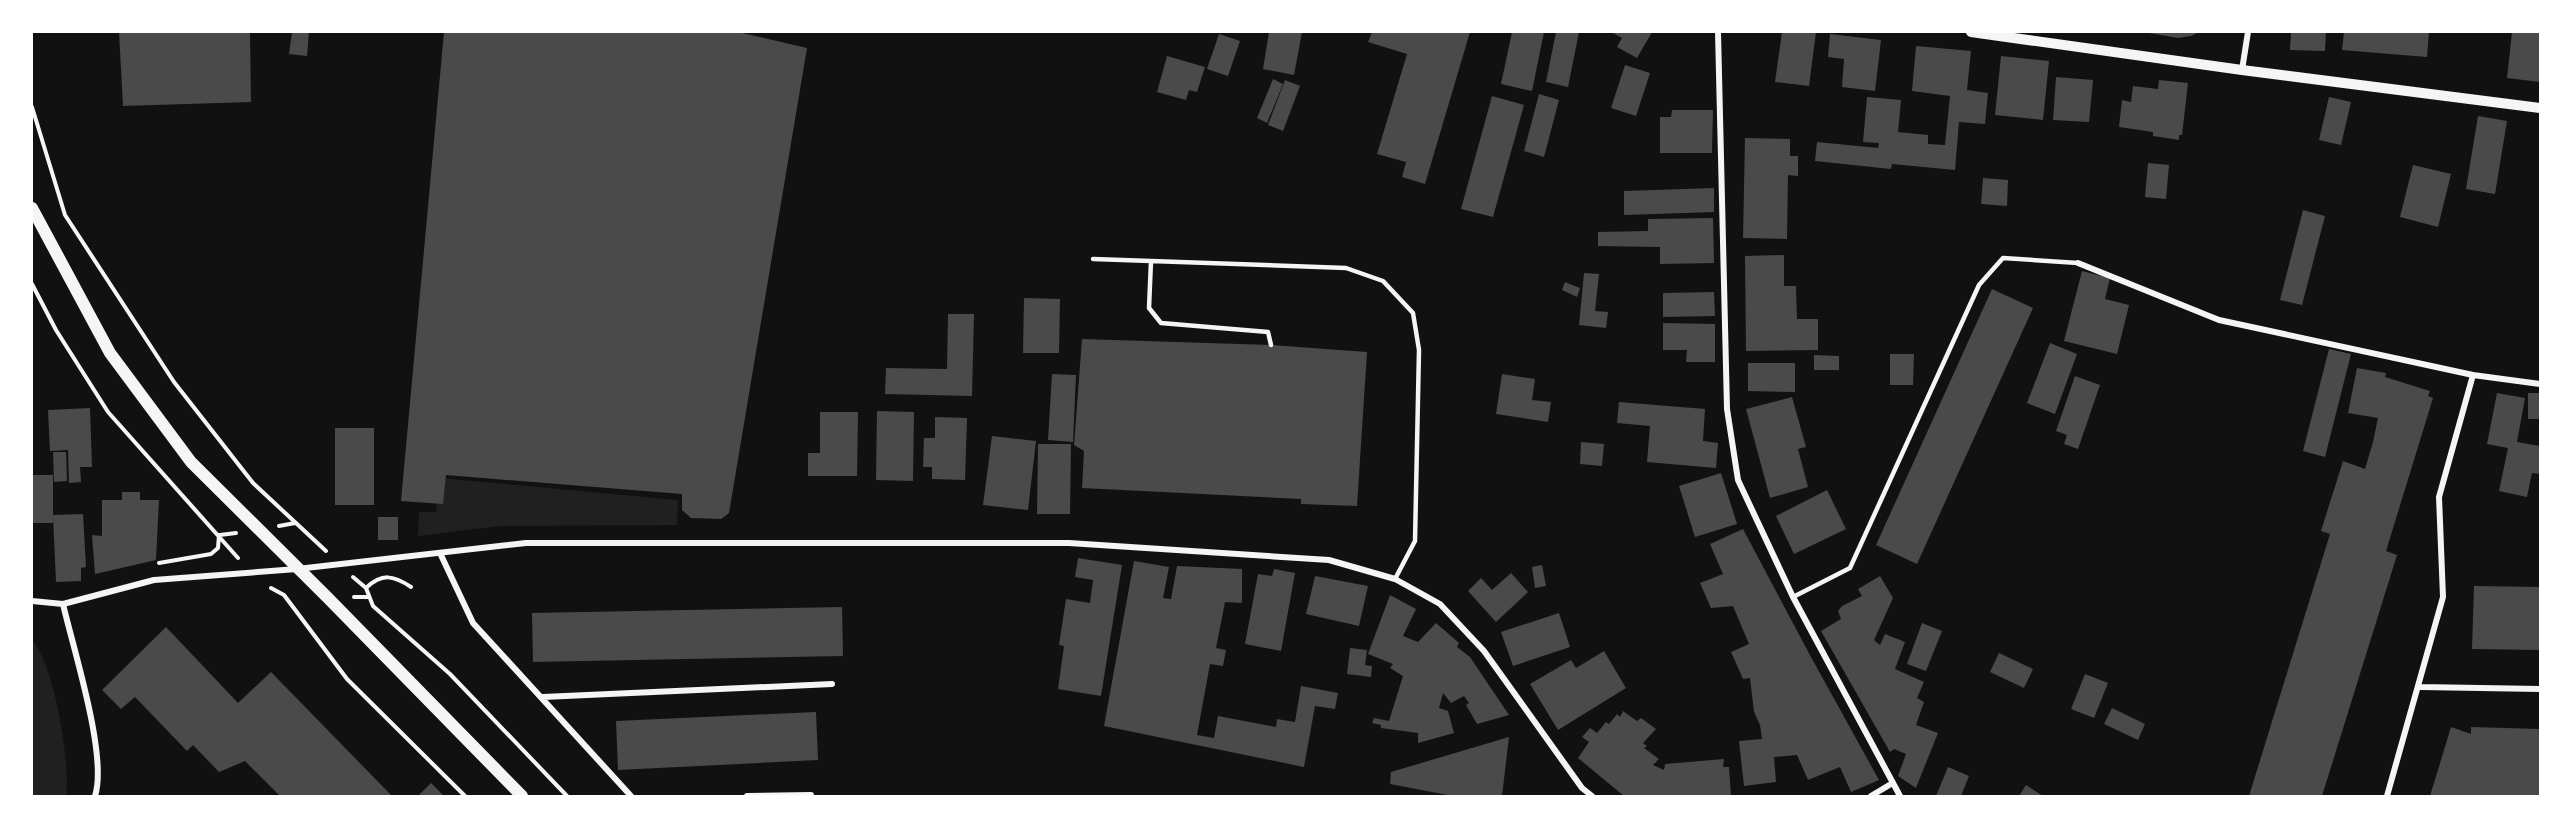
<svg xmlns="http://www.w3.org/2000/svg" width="2572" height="828" font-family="'Varela Round',sans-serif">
<rect width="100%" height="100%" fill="#111"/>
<path fill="#202020" d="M 440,478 L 678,500 L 677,525 L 499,526 L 418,536 L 419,512 L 436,512 Z
M 32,640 C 54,663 71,764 66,796 L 32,796 Z"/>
<path fill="#4a4a4a" d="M 119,32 L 250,32 L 251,102 L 123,106 Z
M 292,32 L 309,32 L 307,56 L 289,54 Z
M 444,32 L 738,32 L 807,48 L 729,513 L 721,519 L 691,518 L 682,510 L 682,494 L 446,475 L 443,504 L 401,501 Z
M 1269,32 L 1302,32 L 1294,75 L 1263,69 Z
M 1372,32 L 1470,32 L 1425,184 L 1402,177 L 1406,162 L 1377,154 L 1407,54 L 1368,42 Z
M 1512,32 L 1544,32 L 1532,91 L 1501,84 Z
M 1556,32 L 1579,32 L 1568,87 L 1546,82 Z
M 1611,32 L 1652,32 L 1637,58 L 1617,47 L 1622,38 Z
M 1782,32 L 1816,32 L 1809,86 L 1775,82 Z
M 2143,32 L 2199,32 L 2191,36 L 2178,38 Z
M 2291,32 L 2326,32 L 2325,51 L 2290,50 Z
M 2344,32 L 2429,32 L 2427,57 L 2342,50 Z
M 2512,32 L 2540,32 L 2540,82 L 2507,78 Z
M 1219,34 L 1240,41 L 1228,76 L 1207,69 Z
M 1830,34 L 1881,40 L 1875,91 L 1842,87 L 1844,59 L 1828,57 Z
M 1916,46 L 1971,51 L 1967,90 L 1988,93 L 1985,124 L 1959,122 L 1955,170 L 1892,164 L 1891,169 L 1815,161 L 1817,142 L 1878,148 L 1879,143 L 1863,142 L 1867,97 L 1901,100 L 1898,132 L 1928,135 L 1928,144 L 1945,145 L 1950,96 L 1912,91 Z
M 1167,56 L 1205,67 L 1197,92 L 1189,90 L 1186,100 L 1157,92 Z
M 2001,56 L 2049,61 L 2043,120 L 1995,115 Z
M 1625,65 L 1650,73 L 1636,116 L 1611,108 Z
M 2056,77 L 2093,80 L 2089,122 L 2053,120 Z
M 1273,79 L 1283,84 L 1267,123 L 1257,118 Z
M 1285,80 L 1300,86 L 1283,131 L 1268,125 Z
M 2159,80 L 2188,83 L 2182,135 L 2179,135 L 2179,140 L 2153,136 L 2153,132 L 2119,127 L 2122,100 L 2131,102 L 2133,86 L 2158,89 Z
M 1539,94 L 1559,100 L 1544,157 L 1524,151 Z
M 1492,96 L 1524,105 L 1493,217 L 1461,209 Z
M 2329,97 L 2351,102 L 2341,145 L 2319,140 Z
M 1672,110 L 1713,110 L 1712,153 L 1660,153 L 1660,117 L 1671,117 Z
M 2478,116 L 2507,121 L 2495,194 L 2466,189 Z
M 1745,138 L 1790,139 L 1790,156 L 1798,156 L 1798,176 L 1788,175 L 1787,239 L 1743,238 Z
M 2148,163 L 2169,165 L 2166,199 L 2145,197 Z
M 2413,165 L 2451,174 L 2438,227 L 2400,217 Z
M 1983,178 L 2008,180 L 2007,206 L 1981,204 Z
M 1714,188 L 1714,212 L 1624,215 L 1624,191 Z
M 2303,210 L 2325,216 L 2302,305 L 2280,300 Z
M 1713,218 L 1714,263 L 1660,264 L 1660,247 L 1598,246 L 1598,232 L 1648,231 L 1648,219 Z
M 1784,255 L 1784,286 L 1796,286 L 1797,319 L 1818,319 L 1818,350 L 1746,351 L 1745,256 Z
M 2082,271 L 2110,278 L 2105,299 L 2129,305 L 2117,354 L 2064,341 Z
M 1584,273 L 1599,274 L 1595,311 L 1608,312 L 1606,328 L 1579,325 Z
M 1565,282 L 1580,288 L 1577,297 L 1562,290 Z
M 1992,289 L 2033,308 L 1917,564 L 1876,545 Z
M 1714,292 L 1715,316 L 1663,317 L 1663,293 Z
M 1024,298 L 1060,299 L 1059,353 L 1023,353 Z
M 948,314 L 974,314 L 972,396 L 885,394 L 886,368 L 947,369 Z
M 1663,323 L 1715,324 L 1715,362 L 1686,362 L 1687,350 L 1663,350 Z
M 1082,339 L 1271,345 L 1367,352 L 1357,506 L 1301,504 L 1301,499 L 1082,488 L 1084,451 L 1074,445 Z
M 2050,343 L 2077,354 L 2055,414 L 2027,403 Z
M 2329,349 L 2351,354 L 2325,457 L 2303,451 Z
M 1890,354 L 1914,354 L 1913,385 L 1890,385 Z
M 1814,355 L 1839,356 L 1839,370 L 1814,370 Z
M 1748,363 L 1795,363 L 1795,392 L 1748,391 Z
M 2357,368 L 2386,373 L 2385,377 L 2430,391 L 2428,396 L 2433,398 L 2386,551 L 2397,555 L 2322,796 L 2249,796 L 2330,534 L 2321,531 L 2343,461 L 2365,469 L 2373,442 L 2378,418 L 2348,413 Z
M 1052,374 L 1076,375 L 1073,442 L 1048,440 Z
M 1502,374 L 1535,379 L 1532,400 L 1551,402 L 1548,422 L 1496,414 Z
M 2075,376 L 2100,385 L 2078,449 L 2064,444 L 2067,435 L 2056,431 Z
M 2497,393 L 2525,398 L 2517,442 L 2540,446 L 2540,474 L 2532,473 L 2527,497 L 2499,491 L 2508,448 L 2487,444 Z
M 2528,393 L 2540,393 L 2540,419 L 2528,419 Z
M 1792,397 L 1806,447 L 1798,449 L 1808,487 L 1770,498 L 1746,409 Z
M 1619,402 L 1705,409 L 1703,441 L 1718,443 L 1716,468 L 1647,462 L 1650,426 L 1617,423 Z
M 90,408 L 92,467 L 80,467 L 81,482 L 69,483 L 68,450 L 50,451 L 48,410 Z
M 877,411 L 914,412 L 913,481 L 876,480 Z
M 820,412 L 858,412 L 857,476 L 808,476 L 808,453 L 820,453 Z
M 935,417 L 967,418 L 965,480 L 932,479 L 932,467 L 923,467 L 924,438 L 935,438 Z
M 335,428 L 374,428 L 374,505 L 335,505 Z
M 992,436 L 1036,441 L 1028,510 L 983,505 Z
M 1581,442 L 1604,444 L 1602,466 L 1580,464 Z
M 1038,444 L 1071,444 L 1070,514 L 1037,514 Z
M 53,452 L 66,452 L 67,481 L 54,482 Z
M 1721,473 L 1737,524 L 1695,537 L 1679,486 Z
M 32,475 L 53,475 L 53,523 L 32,523 Z
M 1827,490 L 1846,529 L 1794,554 L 1776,516 Z
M 122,492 L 140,492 L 140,500 L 159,500 L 156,560 L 95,574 L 92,535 L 102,536 L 102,500 L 122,500 Z
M 83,514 L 86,567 L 81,568 L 81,581 L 56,582 L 53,515 Z
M 378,517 L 398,517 L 398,540 L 378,540 Z
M 1743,529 L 1811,657 L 1879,780 L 1851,792 L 1840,767 L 1808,780 L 1797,755 L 1774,757 L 1776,782 L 1744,786 L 1739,741 L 1762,739 L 1760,725 L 1754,712 L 1750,678 L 1743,679 L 1731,652 L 1749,644 L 1733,606 L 1711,608 L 1700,583 L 1723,574 L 1710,544 Z
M 1078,558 L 1122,565 L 1101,696 L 1058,689 L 1064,646 L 1059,645 L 1066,599 L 1090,603 L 1093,580 L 1075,577 Z
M 1134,561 L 1169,567 L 1163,598 L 1171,599 L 1177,566 L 1242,569 L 1242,603 L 1225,602 L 1216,648 L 1226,650 L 1223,666 L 1210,664 L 1197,735 L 1214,738 L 1218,716 L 1276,727 L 1277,719 L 1295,722 L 1301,686 L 1338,693 L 1335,709 L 1315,706 L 1304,767 L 1104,726 Z
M 1542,565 L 1546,586 L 1535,588 L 1532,567 Z
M 1274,569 L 1295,573 L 1281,651 L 1245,644 L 1258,574 L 1272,576 Z
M 1511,573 L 1528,592 L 1496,622 L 1468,591 L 1481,578 L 1492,590 Z
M 1315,576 L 1368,586 L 1359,626 L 1306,614 Z
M 1880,576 L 1893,598 L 1874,640 L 1880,645 L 1885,634 L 1905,642 L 1895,669 L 1924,682 L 1917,698 L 1924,702 L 1916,725 L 1938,733 L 1916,788 L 1898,776 L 1906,754 L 1894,749 L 1890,752 L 1821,631 L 1841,619 L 1838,611 L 1842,606 L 1862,596 L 1858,589 Z
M 2474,586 L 2540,587 L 2540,650 L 2472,649 Z
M 1390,595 L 1416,609 L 1403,636 L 1418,642 L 1436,623 L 1459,643 L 1457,647 L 1470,657 L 1509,715 L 1477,724 L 1466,705 L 1469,703 L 1464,696 L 1451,703 L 1443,693 L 1439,708 L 1448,711 L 1454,733 L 1418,743 L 1418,733 L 1381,728 L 1381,725 L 1372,723 L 1374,718 L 1389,721 L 1403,676 L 1390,668 L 1393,664 L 1368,654 Z
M 842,607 L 843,656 L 533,662 L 532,613 Z
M 1559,613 L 1570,647 L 1513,666 L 1501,632 Z
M 1922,623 L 1942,631 L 1926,671 L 1907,664 Z
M 166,627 L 238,703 L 271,672 L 392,796 L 280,796 L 245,761 L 219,772 L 193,745 L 187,751 L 135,697 L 121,709 L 102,690 Z
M 1350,648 L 1367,650 L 1365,665 L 1372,666 L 1371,677 L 1347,674 Z
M 1604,651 L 1626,688 L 1558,730 L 1530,684 L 1571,660 L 1576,668 Z
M 1999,653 L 2033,669 L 2024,688 L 1990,672 Z
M 2085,674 L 2108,683 L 2094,718 L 2071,709 Z
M 2112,708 L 2145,724 L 2138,740 L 2104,724 Z
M 1623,711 L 1637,721 L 1641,718 L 1656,729 L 1643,743 L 1647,746 L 1644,748 L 1659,759 L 1653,765 L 1664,770 L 1665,764 L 1724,759 L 1723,767 L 1729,767 L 1731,796 L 1624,796 L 1578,758 L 1589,742 L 1582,737 L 1590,728 L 1597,733 L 1606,722 L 1609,724 L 1617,714 L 1620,717 Z
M 816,712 L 818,760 L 618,770 L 616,721 Z
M 2451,727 L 2471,734 L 2471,727 L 2540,729 L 2540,795 L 2430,796 Z
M 1509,737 L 1502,796 L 1453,796 L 1390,784 L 1391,772 Z
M 1948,767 L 1969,776 L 1961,796 L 1936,796 Z
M 431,783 L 444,796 L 418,796 Z
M 2026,785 L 2043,796 L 2019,796 Z"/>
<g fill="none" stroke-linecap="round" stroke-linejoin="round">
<path stroke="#f5f5f5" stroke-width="4" d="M 32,107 L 65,215 L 174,382 L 253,483 L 326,551
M 32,284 L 56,330 L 108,412 L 238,558
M 279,526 L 295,523
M 220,535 L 236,533
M 159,563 L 211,554 L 218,548 L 219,535
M 353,577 L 366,588
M 411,587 C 393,575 382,573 366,588 L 373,606 L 450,674 L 567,796
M 271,588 L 284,595 L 347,679 L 465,796
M 354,597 L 369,597"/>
<path stroke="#f5f5f5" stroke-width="4.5" d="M 1093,259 L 1151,261
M 1271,345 L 1268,332 L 1161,323 L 1149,308 L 1151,261 L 1346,268 L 1383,281 L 1413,313 L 1419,350 L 1415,541 L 1395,579
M 1793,597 L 1850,568 L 1979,285 L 2003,258 L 2078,263"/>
<path stroke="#f5f5f5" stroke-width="6" d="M 1718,32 L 1727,409 L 1738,480 L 1793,597 L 1900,796
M 2242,70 L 2248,32
M 2078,263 L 2219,320 L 2473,375 L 2540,384
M 440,553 L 473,623 L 631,796
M 32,601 L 63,604 L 154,580 L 297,569 L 526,543 L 1069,543 L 1329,560 L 1395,579 L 1440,604 L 1484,651 L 1582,788 L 1592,796
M 63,604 C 73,648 108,756 95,796
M 2420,687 L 2540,689
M 543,697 L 832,684
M 747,796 L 811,795
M 1871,796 L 1891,784
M 2387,796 L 2443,597 L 2439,497 L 2473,375"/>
<path stroke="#f5f5f5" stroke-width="10" d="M 1971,32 L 2242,70 L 2540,108"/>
<path stroke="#f5f5f5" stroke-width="12" d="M 32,208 L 110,353 L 191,462 L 327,597 L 522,796"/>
</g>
<rect width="2572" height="828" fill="none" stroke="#ffffff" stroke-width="66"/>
</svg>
